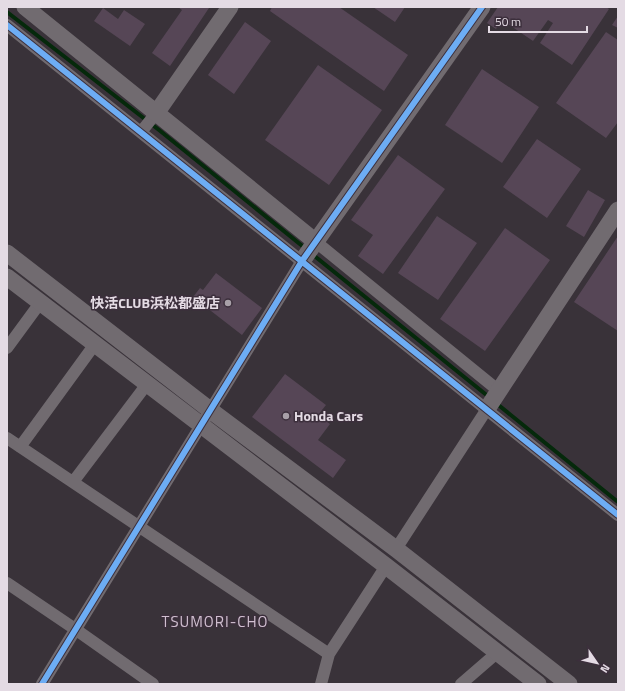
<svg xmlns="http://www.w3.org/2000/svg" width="625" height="691" font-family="'Titillium Web','Noto Sans JP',sans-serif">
<rect width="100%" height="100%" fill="#393239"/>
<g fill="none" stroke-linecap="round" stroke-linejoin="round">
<path stroke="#05290b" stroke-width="4" d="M 7,12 L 159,130 L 306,249
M 312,254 L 489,397
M 496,403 L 618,502"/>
</g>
<path fill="#564656" d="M 178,7 L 207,7 L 209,8 L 170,66 L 152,53 L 182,10 Z
M 272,7 L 339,7 L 408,55 L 384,91 L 270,11 Z
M 373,7 L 405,7 L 395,22 Z
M 498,7 L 606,7 L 609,9 L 572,65 L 540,43 L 553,23 L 548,20 L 533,41 L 502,20 L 496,29 L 487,23 Z
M 103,8 L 118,19 L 124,10 L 145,24 L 130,46 L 94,21 Z
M 618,16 L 618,28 L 612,25 Z
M 245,22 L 271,41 L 234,94 L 208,75 Z
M 606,32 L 618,40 L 618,122 L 606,138 L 556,103 Z
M 318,65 L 382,110 L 329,185 L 265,140 Z
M 482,69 L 539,107 L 502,163 L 445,125 Z
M 537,139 L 581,169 L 547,218 L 503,187 Z
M 398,155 L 445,189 L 383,274 L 358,256 L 373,235 L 351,220 Z
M 588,190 L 605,200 L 584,237 L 566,226 Z
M 437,216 L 477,243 L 438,300 L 398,273 Z
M 505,228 L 550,260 L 485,351 L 440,319 Z
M 618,236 L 618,331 L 574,302 Z
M 216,273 L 262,308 L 242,335 L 193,297 L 200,288 L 203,290 Z
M 285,374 L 326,405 L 318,415 L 330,424 L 318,440 L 346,460 L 333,478 L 252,417 Z"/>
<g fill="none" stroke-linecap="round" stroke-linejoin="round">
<path stroke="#716b70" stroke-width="12" d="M 7,25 L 618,515
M 141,132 L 157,112
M 316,242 L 499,391
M 7,348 L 40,303
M 7,438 L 329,654
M 20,447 L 95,344
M 73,482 L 147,384
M 396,549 L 487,409
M 7,583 L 75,629 L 153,684
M 42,684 L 302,261
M 321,684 L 329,654 L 386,566
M 461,684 L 498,652"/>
<path stroke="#716b70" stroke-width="17" d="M 25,7 L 316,242
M 157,112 L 230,7
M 7,253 L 210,410 L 396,549 L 569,684
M 302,261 L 482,7
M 7,277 L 386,566 L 538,684
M 487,409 L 618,210"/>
<g stroke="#3c2f3c" stroke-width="8">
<path id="cycleway" d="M 7,25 L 618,515
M 42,684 L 302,261 L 482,7"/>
</g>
<use href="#cycleway" stroke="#6dadf4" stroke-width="6"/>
</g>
<g fill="#a8a0a8" stroke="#3c2f3c" stroke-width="1.5">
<circle cx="228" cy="303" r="4"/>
<circle cx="286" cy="416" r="4"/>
</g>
<g text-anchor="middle" stroke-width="3" stroke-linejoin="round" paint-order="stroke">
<g font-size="14" font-weight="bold" fill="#e4dbe4" stroke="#3c2f3c" text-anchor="end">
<text x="220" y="308">快活CLUB浜松都盛店</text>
<text x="294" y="421" text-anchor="start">Honda Cars</text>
</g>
<g font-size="15" letter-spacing="1" fill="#d1c0d1" stroke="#3c2f3c">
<text x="215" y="627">TSUMORI-CHO</text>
</g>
</g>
<rect width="625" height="691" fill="none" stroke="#e4dbe4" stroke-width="16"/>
<g transform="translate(597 663) rotate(124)" stroke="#3c2f3c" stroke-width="3" paint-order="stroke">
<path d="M0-3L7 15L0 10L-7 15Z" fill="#e4dbe4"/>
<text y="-6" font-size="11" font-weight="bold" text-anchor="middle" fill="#e4dbe4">N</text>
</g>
<path d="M489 26v6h98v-6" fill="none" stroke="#e4dbe4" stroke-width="2"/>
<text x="495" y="26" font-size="12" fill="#e4dbe4" stroke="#3c2f3c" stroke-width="3" paint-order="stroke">50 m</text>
</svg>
